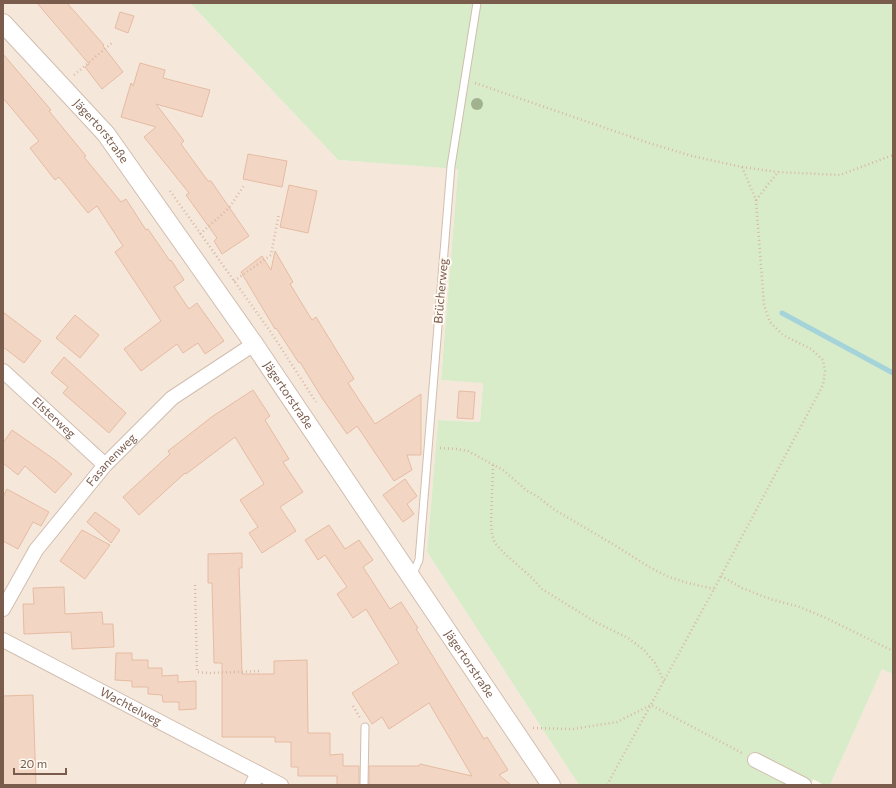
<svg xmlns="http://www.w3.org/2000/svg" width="896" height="788" font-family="Commissioner,sans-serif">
<rect width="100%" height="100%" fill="#fdf6ec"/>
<path fill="#f5e8da" d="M 3,3 L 190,3 L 338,160 L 458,168 L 441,380 L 483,382 L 480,422 L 438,420 L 427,552 L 579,785 L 3,785 Z
M 882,668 L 893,674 L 893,785 L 830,785 Z"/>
<path fill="#d8ecc9" d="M 190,3 L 893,3 L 893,674 L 882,669 L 830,785 L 824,785 L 813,779 L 811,785 L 579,785 L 427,552 L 438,420 L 480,422 L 483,383 L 441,380 L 458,169 L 338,160 Z"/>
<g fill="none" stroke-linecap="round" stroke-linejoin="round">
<path stroke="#a5d3da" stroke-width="5" d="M 782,313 L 893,373"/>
</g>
<path fill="#f3d5c3" stroke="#e6bba3" d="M 37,3 L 67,3 L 104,45 L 103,46 L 123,72 L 102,89 L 85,67 L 89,64 Z
M 120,12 L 134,16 L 128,33 L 115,28 Z
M 3,54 L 51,110 L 49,111 L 86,156 L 84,157 L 121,202 L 126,199 L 146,230 L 148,229 L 170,261 L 171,260 L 184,280 L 174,287 L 189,309 L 197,303 L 224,341 L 205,354 L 198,343 L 183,353 L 177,344 L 141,371 L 124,349 L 161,321 L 115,252 L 123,246 L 97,206 L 88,213 L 59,177 L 55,180 L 30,148 L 39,141 L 3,98 Z
M 140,63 L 165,70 L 163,78 L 210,90 L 202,117 L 156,104 L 184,141 L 181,144 L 208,181 L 211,181 L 249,236 L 222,254 L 214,241 L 217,238 L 186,195 L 189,193 L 144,137 L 156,127 L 121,117 L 131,83 L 133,86 Z
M 248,154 L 287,161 L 282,187 L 243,179 Z
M 289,185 L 317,191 L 308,233 L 280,227 Z
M 275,251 L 293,282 L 290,284 L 312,320 L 316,317 L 354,379 L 348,383 L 375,424 L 421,394 L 421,455 L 407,455 L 412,470 L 394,481 L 357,426 L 347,434 L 322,398 L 300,362 L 299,363 L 276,328 L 275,329 L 241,272 L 262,256 L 271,270 Z
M 3,312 L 41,341 L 24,363 L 3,347 Z
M 75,315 L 99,335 L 80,358 L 56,338 Z
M 64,357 L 126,413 L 109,433 L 63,393 L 68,387 L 51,373 Z
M 253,390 L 270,416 L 265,420 L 289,459 L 283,462 L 303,492 L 280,507 L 296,531 L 262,553 L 249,533 L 258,527 L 240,500 L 264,484 L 235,437 L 186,474 L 185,473 L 139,515 L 123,497 L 170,454 L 168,451 L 213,416 Z
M 459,391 L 475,392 L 473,419 L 457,418 Z
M 12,430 L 55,460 L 72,474 L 55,493 L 25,466 L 18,475 L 3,463 L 3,443 Z
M 405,479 L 417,496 L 407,504 L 414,514 L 403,522 L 383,495 Z
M 7,489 L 49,512 L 41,526 L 33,522 L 18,549 L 3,541 L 3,497 Z
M 95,512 L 120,530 L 111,543 L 87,522 Z
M 329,525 L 345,549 L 359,540 L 373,560 L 363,567 L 390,609 L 401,602 L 418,628 L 416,629 L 484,739 L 487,737 L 508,770 L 499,775 L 511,785 L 369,785 L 369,766 L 419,766 L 420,764 L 472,776 L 429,703 L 389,729 L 382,717 L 372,724 L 352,693 L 399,663 L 366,609 L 353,618 L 337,594 L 347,587 L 325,555 L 318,560 L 305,540 Z
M 82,530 L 110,545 L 85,579 L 60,561 Z
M 242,553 L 242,568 L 239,568 L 242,674 L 274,674 L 274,661 L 307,660 L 308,733 L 330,733 L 330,755 L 343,754 L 343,766 L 359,766 L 359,785 L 337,785 L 337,776 L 298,776 L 298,767 L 291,767 L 291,742 L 275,742 L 275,737 L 222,737 L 222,663 L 214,663 L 212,583 L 208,583 L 208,554 Z
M 64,587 L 65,614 L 102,612 L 103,624 L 113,624 L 114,647 L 72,649 L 71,632 L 24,634 L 23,604 L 34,604 L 33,588 Z
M 116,653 L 132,653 L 132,660 L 148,660 L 148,668 L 162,668 L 162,676 L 178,675 L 178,682 L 196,681 L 196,709 L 179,710 L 179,702 L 163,702 L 162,695 L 148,694 L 148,687 L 132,687 L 132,681 L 115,680 Z
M 33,695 L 36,785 L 3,785 L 3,696 Z"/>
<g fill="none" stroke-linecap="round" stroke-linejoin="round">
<g stroke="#d1beb0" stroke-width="9">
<path id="service" d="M 412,576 L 419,560 L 451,166 L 477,3
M 364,785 L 365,727"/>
</g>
<g stroke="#d1beb0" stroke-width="16">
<g id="minor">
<path id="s1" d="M 3,371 L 105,465"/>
<path id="s2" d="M 3,609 L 36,550 L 105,465 L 172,398 L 254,344"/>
<path id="s3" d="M 3,640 L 281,785"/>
<path d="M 755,760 L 804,785"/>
<path d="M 252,785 L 258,773"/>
</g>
</g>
<g stroke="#d1beb0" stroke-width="20">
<g id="tertiary">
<path id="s4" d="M 3,23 L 106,134 L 254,344 L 551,785"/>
</g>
</g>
<path stroke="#d9b8a5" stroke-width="2.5" stroke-dasharray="1 3" stroke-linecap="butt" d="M 74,75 L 113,42
M 475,83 L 649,143 L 692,156 L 742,167 L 756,200 L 764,305 L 770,322 L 783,335 L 811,349 L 823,360 L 825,371 L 823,385 L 714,589 L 607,785
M 742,167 L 778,172
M 170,191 L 270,331 L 316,402
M 756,200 L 778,172 L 840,175 L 893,155
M 200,234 L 229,208 L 245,184
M 234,281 L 271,255 L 279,213
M 440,448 L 457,449 L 468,451 L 503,470 L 526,490 L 538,497 L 555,510 L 616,546 L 651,568 L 669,577 L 688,583 L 714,589
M 493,465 L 491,523 L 492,535 L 495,543 L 504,553 L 531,577 L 542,589 L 597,623 L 628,638 L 644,650 L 655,663 L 664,681
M 721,576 L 742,588 L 770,599 L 800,607 L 826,618 L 893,651
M 195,585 L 197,672 L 208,673 L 262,671
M 353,706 L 360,718
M 533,728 L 573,729 L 617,722 L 651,705 L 742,753"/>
<use href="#service" stroke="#fff" stroke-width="7"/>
<use href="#minor" stroke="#fff" stroke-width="14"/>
<use href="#tertiary" stroke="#fff" stroke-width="18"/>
</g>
<circle fill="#a0b28e" cx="477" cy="104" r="6"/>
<g text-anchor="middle" stroke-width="4" stroke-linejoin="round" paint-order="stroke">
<g font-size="12" fill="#7a5c4d" stroke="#fffaf3">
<text dy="4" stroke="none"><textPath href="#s4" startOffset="146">Jägertorstraße</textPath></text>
<text transform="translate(441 291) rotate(-85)" y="4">Brücherweg</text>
<text dy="4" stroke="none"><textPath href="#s4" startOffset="470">Jägertorstraße</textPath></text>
<text dy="4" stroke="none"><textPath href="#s1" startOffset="69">Elsterweg</textPath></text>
<text dy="4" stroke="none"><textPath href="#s2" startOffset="185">Fasanenweg</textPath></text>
<text dy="4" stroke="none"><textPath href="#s4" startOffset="794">Jägertorstraße</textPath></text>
<text dy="4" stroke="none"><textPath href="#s3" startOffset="144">Wachtelweg</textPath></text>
</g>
</g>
<rect width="896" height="788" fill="none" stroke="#7a5c4d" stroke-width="8"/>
<path d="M14 768v6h52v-6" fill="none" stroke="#7a5c4d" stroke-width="2"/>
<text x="20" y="768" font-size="12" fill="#7a5c4d" stroke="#fffaf3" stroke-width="3" paint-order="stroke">20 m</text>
</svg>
